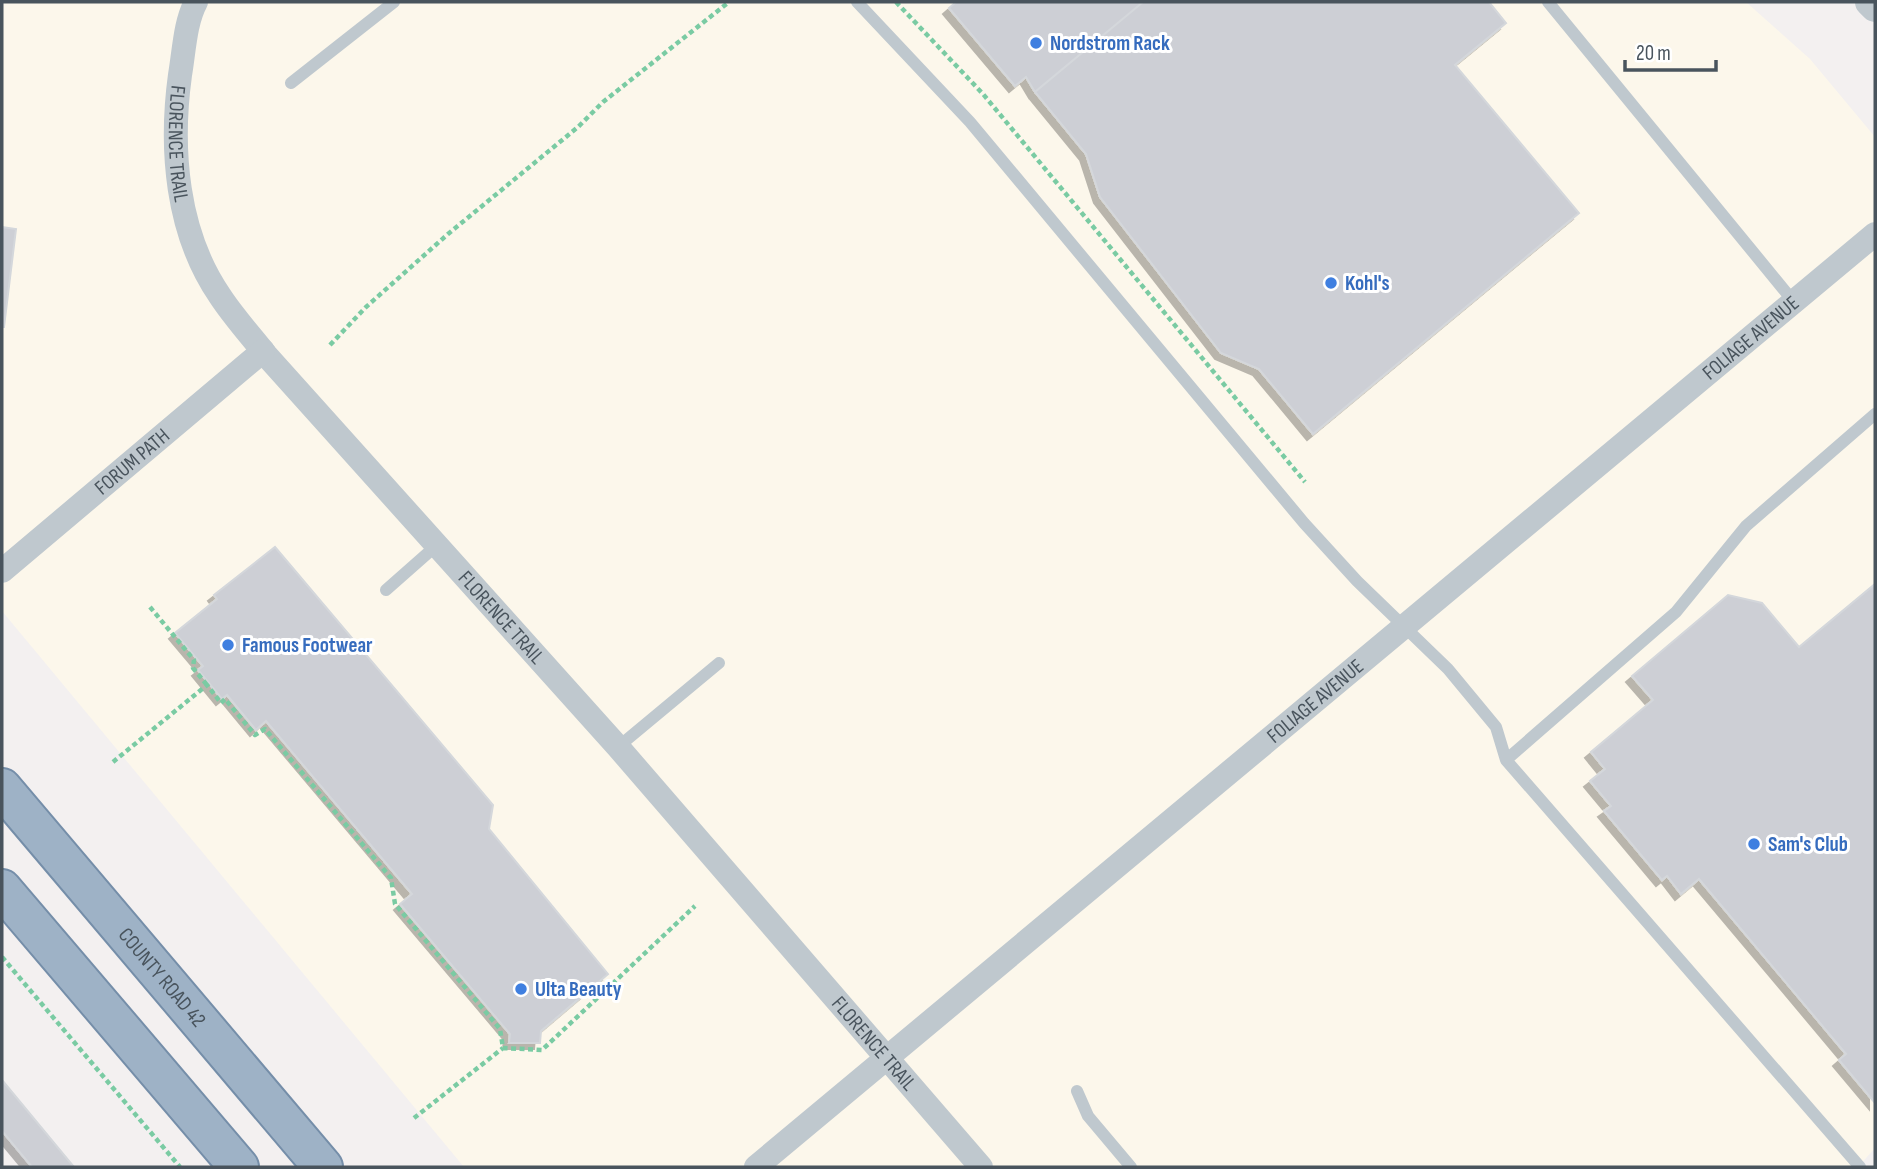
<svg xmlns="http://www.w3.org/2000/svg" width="1877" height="1169" font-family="'Sofia Sans Condensed',sans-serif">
<defs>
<filter id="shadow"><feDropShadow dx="-6" dy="6" stdDeviation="0" flood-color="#0004"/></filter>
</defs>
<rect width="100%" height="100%" fill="#f3f0f0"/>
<path fill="#fcf7eb" d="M 2,2 L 1746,2 L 1810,59 L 1875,137 L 1875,1148 L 1858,1167 L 464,1167 L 2,611 Z"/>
<path fill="#cdcfd5" stroke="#d4d7db" stroke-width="2" filter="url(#shadow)" d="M 956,2 L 1143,2 L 1035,92 L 1026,77 L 1015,86 L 949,8 Z
M 1143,2 L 1489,2 L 1506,23 L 1455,65 L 1579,213 L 1313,434 L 1259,369 L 1221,353 L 1100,197 L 1086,154 L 1035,92 Z
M 2,227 L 16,229 L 4,327 L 2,327 Z
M 275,547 L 493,805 L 489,829 L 608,974 L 541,1031 L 540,1043 L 509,1043 L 510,1034 L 400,904 L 412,894 L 266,721 L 256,730 L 227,695 L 222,699 L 198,670 L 203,666 L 175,633 L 217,599 L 214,595 Z
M 1875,584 L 1875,1103 L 1839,1060 L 1846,1054 L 1699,879 L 1681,894 L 1667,876 L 1662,880 L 1604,811 L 1611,806 L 1590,781 L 1605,769 L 1591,752 L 1653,700 L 1632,676 L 1728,595 L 1762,603 L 1799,647 Z
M 2,1080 L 74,1167 L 32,1167 L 2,1131 Z"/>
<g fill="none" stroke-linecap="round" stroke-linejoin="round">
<g stroke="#758ea9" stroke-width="42">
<g id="trunk">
<path id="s4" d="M 2,788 L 323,1167"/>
<path d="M 2,889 L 239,1167"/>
</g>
</g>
<path stroke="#7acba3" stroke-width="4.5" stroke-dasharray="5 3.5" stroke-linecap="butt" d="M 896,2 L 983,94 L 1305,482
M 330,345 L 366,307 L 448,234 L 578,127 L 603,102 L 729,2
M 150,607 L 194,660 L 193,668 L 207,685
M 113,762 L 207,685 L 221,703 L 225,699 L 255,735 L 265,729 L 391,878 L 395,904 L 500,1029 L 503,1048 L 542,1050 L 695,906
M 2,957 L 180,1167
M 414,1118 L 503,1048"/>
<path stroke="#bfc8ce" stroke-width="12" d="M 857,2 L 970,122 L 1304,523 L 1357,581 L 1448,669 L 1496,727 L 1506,760 L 1860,1167
M 1548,2 L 1794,302
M 291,83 L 394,2
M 386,590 L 437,545
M 618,747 L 719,663
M 1506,760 L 1676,612 L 1746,526 L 1875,414
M 1077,1091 L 1088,1116 L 1131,1167"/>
<g stroke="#bfc8ce" stroke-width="24">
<path id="s1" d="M 196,2 C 185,22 184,52 180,75 C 170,148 176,232 220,296 C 233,316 251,336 266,355 L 618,747 L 981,1167"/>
<path id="s2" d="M 2,571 L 263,351"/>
<path id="s3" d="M 756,1167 L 1875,234"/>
</g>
<path stroke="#bfc8ce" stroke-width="30" d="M 1870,2 L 1875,7"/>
<use href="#trunk" stroke="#9eb2c6" stroke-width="38"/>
</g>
<g fill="#3f7fe0" stroke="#fff" stroke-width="2.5">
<circle cx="1036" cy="43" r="7"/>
<circle cx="1331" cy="283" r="7"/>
<circle cx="228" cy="645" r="7"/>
<circle cx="1754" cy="844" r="7"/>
<circle cx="521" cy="989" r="7"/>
</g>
<g text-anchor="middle" stroke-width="6" stroke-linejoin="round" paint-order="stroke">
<g font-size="21" font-weight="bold" fill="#366cbe" stroke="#fff" text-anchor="start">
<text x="1050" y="50">Nordstrom Rack</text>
<text x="1345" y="290">Kohl's</text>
<text x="242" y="652">Famous Footwear</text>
<text x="1768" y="851">Sam's Club</text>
<text x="535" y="996">Ulta Beauty</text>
</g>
<g font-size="21" fill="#49545d" stroke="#fff">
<text dy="7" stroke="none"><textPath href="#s1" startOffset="144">FLORENCE TRAIL</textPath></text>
<text dy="7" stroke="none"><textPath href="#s3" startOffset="1295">FOLIAGE AVENUE</textPath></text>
<text dy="7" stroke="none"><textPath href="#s2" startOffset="170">FORUM PATH</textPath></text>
<text dy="7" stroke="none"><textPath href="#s1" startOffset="732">FLORENCE TRAIL</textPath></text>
<text dy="7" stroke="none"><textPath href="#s3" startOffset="728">FOLIAGE AVENUE</textPath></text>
<text dy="7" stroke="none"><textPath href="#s4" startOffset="248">COUNTY ROAD 42</textPath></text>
<text dy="7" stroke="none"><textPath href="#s1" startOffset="1298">FLORENCE TRAIL</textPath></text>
</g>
</g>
<rect width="1877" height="1169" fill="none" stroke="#49545d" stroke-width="7"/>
<path d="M1625 60v10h91v-10" fill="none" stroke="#49545d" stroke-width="3.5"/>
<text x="1636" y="60" font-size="21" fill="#49545d" stroke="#ffffff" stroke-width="5" paint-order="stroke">20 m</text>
</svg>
